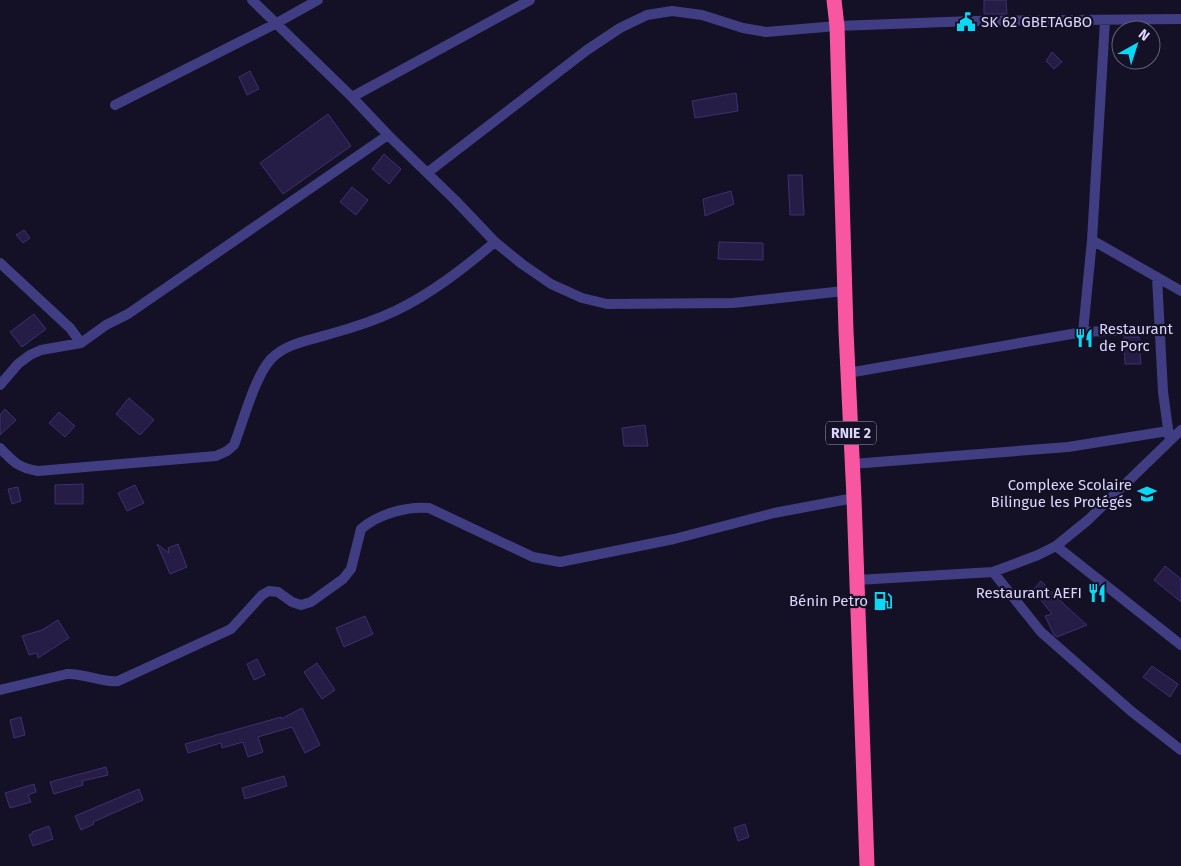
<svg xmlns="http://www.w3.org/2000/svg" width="1181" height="866" font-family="'Fira Sans',sans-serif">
<rect width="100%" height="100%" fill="#141025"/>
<path fill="#261d46" stroke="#3e3071" d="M 984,0 L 1006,0 L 1007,14 L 984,14 Z
M 1052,52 L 1062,62 L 1054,69 L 1046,61 Z
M 250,71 L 259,89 L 247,95 L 239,77 Z
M 736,93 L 738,111 L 695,118 L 692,101 Z
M 328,114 L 351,146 L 283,194 L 260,163 Z
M 384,154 L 401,169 L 389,184 L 372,169 Z
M 788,175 L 802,175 L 804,215 L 790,215 Z
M 352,187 L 368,200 L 356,215 L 340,202 Z
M 731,191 L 734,204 L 705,216 L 703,199 Z
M 24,230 L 30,238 L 23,243 L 16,235 Z
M 719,242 L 763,243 L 763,260 L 718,259 Z
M 34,314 L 46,329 L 22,347 L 10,332 Z
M 1124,337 L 1139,337 L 1141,364 L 1125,364 Z
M 129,398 L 154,420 L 140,435 L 116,414 Z
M 5,409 L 16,420 L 0,435 L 0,415 Z
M 59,412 L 75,426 L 65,437 L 49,423 Z
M 645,425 L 648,446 L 624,446 L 622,428 Z
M 83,484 L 83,504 L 55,504 L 55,485 Z
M 135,485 L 144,503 L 127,511 L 118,493 Z
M 18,487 L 21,501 L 12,504 L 8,489 Z
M 157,544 L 169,553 L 168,548 L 178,544 L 187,567 L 170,574 Z
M 1165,566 L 1181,579 L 1181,602 L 1154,580 Z
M 1041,581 L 1068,608 L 1087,625 L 1057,637 L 1054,635 L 1045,616 L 1052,614 L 1033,590 Z
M 365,616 L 373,634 L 344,647 L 336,628 Z
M 58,620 L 69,638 L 38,658 L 37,653 L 29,655 L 22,636 L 42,630 Z
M 257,659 L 265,675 L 254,680 L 247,664 Z
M 317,663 L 335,690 L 322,699 L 304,672 Z
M 1152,666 L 1178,684 L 1170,697 L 1143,677 Z
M 302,708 L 320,745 L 305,753 L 292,727 L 258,737 L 263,752 L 248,757 L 243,742 L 222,748 L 221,743 L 188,753 L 185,744 L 281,717 L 281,719 Z
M 21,717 L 25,735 L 14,738 L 10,720 Z
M 106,767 L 108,775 L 82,781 L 83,785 L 54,794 L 50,782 Z
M 284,776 L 287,786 L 245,799 L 242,788 Z
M 34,784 L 36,792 L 28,795 L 31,802 L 10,808 L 5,793 Z
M 139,789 L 143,800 L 93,822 L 94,824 L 81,830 L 75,816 Z
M 745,824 L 749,837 L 738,841 L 734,828 Z
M 49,826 L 53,839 L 33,846 L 29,835 L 33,833 L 32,832 Z"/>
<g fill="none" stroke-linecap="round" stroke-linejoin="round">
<path stroke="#413d82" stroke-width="10" d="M 252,0 L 352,97 L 388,135 L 455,200 L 495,242 L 522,264 L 551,284 L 582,298 L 607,304 L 733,303 L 844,291
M 352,97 L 530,0
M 115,105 L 275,24 L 318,0
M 427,173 L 587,50 L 620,28 L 647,15 L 672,11 L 702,15 L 743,28 L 766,32 L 837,26 L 973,21 L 1181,19
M 1092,240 L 1181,291
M 0,263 L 70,328 L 81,343
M 1157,277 L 1163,392 L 1169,436
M 1083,332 L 1092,240 L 1105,21
M 848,373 L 1083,332 L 1159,329
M 0,385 L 18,364 L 30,355 L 41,350 L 81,343 L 106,325 L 128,314 L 388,135
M 0,448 C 13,462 19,468 38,471 L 216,456 L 227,451 L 234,445 C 243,422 255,376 271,359 C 286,343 311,340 330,334 C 352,328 374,321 395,311 C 431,294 464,268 495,242
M 852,464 L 1068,447 L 1168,431
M 1056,546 L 1181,645
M 993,572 L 1041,632 L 1131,711 L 1181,750
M 857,580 L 993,572 L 1038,555 L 1056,546 L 1088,520 L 1181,430
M 0,690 L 67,674 C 85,673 101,683 118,681 L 231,629 L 262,595 L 269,591 L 278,592 L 292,602 L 301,605 L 311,602 L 343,579 L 351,569 L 361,529 C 378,514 407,506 429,508 L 533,557 L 560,562 L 674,539 L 774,513 L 854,498"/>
<path stroke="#f856a0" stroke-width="15" d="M 834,0 L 837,26 L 846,331 L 854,498 L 867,866"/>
</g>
<defs>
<g id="civic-bare" transform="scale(1.5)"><path d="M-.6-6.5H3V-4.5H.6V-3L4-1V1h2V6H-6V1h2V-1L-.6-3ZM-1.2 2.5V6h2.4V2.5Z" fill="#0ad8f5" stroke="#141025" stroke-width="2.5" paint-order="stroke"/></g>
<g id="restaurant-bare" transform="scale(1.5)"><path d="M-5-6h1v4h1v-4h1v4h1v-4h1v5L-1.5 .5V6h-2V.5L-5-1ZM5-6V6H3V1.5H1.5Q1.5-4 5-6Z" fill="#0ad8f5" stroke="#141025" stroke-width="2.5" paint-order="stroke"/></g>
<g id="school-bare" transform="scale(1.5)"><path d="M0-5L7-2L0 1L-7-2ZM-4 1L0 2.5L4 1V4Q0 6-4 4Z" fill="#0ad8f5" stroke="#141025" stroke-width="2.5" paint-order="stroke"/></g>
<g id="fuel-bare" transform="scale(1.5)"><path d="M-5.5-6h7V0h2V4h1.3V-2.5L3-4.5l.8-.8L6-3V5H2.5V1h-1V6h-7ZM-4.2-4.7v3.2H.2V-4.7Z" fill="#0ad8f5" stroke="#141025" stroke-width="2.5" paint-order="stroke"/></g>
</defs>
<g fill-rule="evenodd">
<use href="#civic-bare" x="966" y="22"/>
<use href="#restaurant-bare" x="1084" y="338"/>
<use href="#school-bare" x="1147" y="494"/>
<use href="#restaurant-bare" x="1097" y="593"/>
<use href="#fuel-bare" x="883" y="601"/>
</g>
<g text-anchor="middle" stroke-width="4.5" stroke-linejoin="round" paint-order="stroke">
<rect fill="#141025" stroke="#a09bbc" stroke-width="1" x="826" y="421.5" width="50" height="23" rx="4"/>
<g font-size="14" font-weight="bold" fill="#dcd6fd">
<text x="851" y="438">RNIE 2</text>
</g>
<g font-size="15" fill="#dcd6fd" stroke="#141025" text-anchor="end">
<text x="981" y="27" text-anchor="start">SK 62 GBETAGBO</text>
<text x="1099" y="334" text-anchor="start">Restaurant<tspan x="1099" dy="17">de Porc</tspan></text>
<text x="1132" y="490">Complexe Scolaire<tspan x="1132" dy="17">Bilingue les Protégés</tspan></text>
<text x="1082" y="598">Restaurant AEFI</text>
<text x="868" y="606">Bénin Petro</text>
</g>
</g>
<g transform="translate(1136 45) rotate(39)"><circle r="24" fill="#141025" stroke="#645f7b"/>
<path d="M0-4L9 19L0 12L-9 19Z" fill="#0ad8f5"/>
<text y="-8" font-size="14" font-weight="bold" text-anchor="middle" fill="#dcd6fd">N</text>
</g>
</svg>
